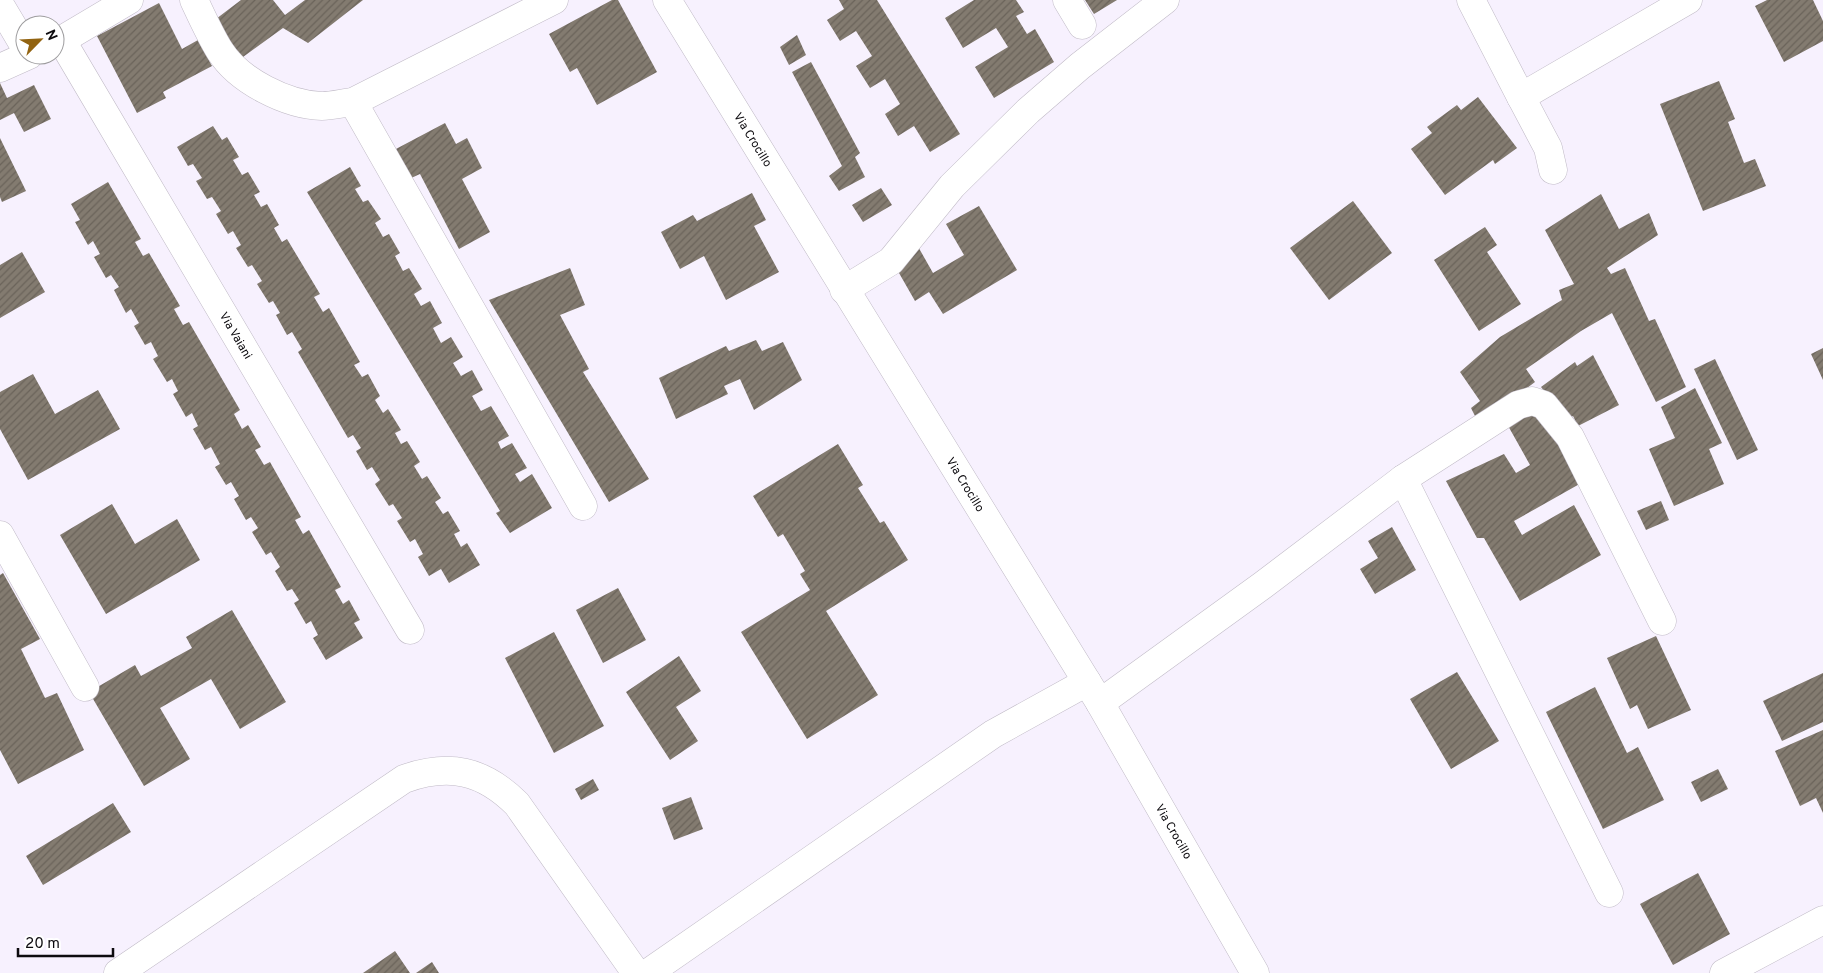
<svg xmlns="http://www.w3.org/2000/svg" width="1823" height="973" font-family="Overpass,sans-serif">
<defs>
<pattern id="building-hatch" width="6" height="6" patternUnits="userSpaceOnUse" patternTransform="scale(1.25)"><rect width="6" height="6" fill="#837b70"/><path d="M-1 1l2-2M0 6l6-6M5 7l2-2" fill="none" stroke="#6a635a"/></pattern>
</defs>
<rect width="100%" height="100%" fill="#f7f1fe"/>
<path fill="url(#building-hatch)" d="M 241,0 L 273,0 L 285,15 L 305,0 L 363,0 L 308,43 L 283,28 L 243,57 L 212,22 Z
M 612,0 L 618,0 L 657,72 L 597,105 L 577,68 L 570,72 L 549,34 Z
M 839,0 L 877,0 L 960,134 L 930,152 L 914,126 L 898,136 L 885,114 L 900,104 L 885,79 L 870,88 L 856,66 L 872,56 L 856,31 L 840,41 L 827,20 L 844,9 Z
M 974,0 L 1016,0 L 1024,12 L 1016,16 L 1027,34 L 1035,29 L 1054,62 L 994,98 L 975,67 L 1008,47 L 996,28 L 963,48 L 945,18 Z
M 1085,0 L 1117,0 L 1094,14 Z
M 1767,0 L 1813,0 L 1823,21 L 1823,41 L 1784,62 L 1755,6 Z
M 159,3 L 182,49 L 198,40 L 212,66 L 163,92 L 166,98 L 137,113 L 97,36 Z
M 797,35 L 806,55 L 789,65 L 780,47 Z
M 811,62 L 860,153 L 855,157 L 865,177 L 839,191 L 829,176 L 842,166 L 792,72 Z
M 1719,81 L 1735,119 L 1728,122 L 1744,163 L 1755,159 L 1766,186 L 1703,211 L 1660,104 Z
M 0,83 L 7,98 L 34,85 L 51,119 L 24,132 L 14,113 L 0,120 Z
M 1478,97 L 1517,148 L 1495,164 L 1493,160 L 1445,195 L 1411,149 L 1432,133 L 1427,127 L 1457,105 L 1461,110 Z
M 445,123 L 456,144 L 467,138 L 482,168 L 462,179 L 490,232 L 459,249 L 420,174 L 409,179 L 394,150 Z
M 213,126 L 222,140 L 227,137 L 239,157 L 233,160 L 242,175 L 248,172 L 260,192 L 254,195 L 261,207 L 267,204 L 279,225 L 274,228 L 282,242 L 287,239 L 320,294 L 314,297 L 323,312 L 329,308 L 360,362 L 354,365 L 362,377 L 368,374 L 380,396 L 375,400 L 383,413 L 388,409 L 401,430 L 395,433 L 401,444 L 407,441 L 420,462 L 414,466 L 422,479 L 427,476 L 441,498 L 435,502 L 443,514 L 448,511 L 460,531 L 454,534 L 461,547 L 467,543 L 480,565 L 449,583 L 441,569 L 429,576 L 418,557 L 423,554 L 415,539 L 410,542 L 397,521 L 402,518 L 393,504 L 389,506 L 375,484 L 380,480 L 372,467 L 367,470 L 356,451 L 361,448 L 353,435 L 348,438 L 298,352 L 302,349 L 292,332 L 287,335 L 276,315 L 280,313 L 273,301 L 269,303 L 257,284 L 262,281 L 252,265 L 248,267 L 236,248 L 241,245 L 233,231 L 228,234 L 216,214 L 221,211 L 212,197 L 207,199 L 196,181 L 202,178 L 193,164 L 188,166 L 177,147 Z
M 0,138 L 26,191 L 2,202 L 0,197 Z
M 350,167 L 361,186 L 355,189 L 363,202 L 368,200 L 381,219 L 375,223 L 383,237 L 389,234 L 400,253 L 395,256 L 403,271 L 409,268 L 422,289 L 414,294 L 421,306 L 430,301 L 442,323 L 433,328 L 441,343 L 451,337 L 463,357 L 453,363 L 461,376 L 472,370 L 483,390 L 472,396 L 481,411 L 491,406 L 509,436 L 498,442 L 501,449 L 512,443 L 527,468 L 515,474 L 520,482 L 532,474 L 552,508 L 510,533 L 496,513 L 500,511 L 307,192 Z
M 108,182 L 141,239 L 135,242 L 143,256 L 149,253 L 180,306 L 174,309 L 183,325 L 189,322 L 240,410 L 234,414 L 242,429 L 248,425 L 261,447 L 255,450 L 264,465 L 270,462 L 301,517 L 295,520 L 303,534 L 309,530 L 341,587 L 335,590 L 343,604 L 349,600 L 360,620 L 354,623 L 363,638 L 326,660 L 313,638 L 318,635 L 311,621 L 306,624 L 294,603 L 299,600 L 292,589 L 287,591 L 275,571 L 280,567 L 271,552 L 266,555 L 252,532 L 258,528 L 251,517 L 246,520 L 234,499 L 239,496 L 231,482 L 226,485 L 215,467 L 220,464 L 211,447 L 205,450 L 193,429 L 198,426 L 192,413 L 186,417 L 173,394 L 178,391 L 172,379 L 167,382 L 153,359 L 158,356 L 151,342 L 145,345 L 134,326 L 139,323 L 131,309 L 126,313 L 114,290 L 119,287 L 111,275 L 106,278 L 94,257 L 100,254 L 93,241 L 88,245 L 75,222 L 80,220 L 71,204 Z
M 881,188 L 892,205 L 863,222 L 852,205 Z
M 752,193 L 766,220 L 754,226 L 779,272 L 726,300 L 704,256 L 680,269 L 661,232 L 693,215 L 697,221 Z
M 1601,194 L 1619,229 L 1649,213 L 1658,235 L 1607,268 L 1611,274 L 1625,268 L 1649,321 L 1655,319 L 1686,387 L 1656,402 L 1612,313 L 1581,331 L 1526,369 L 1535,382 L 1479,424 L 1471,408 L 1480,401 L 1460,372 L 1500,337 L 1562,300 L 1559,290 L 1574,284 L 1545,230 Z
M 1353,201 L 1392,253 L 1329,300 L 1290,248 Z
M 979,206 L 1017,270 L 943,314 L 929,292 L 915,301 L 895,266 L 916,243 L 933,273 L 964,255 L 946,224 Z
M 1485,227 L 1497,245 L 1487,252 L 1521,304 L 1479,331 L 1434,260 Z
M 22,252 L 45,292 L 0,318 L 0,265 Z
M 570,268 L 585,305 L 560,315 L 589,369 L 583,372 L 649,479 L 609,502 L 489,300 Z
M 756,340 L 762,351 L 783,342 L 802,380 L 754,410 L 740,379 L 724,386 L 728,394 L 676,419 L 659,378 L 726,346 L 729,351 Z
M 1823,348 L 1823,380 L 1811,354 Z
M 1593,355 L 1619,405 L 1578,426 L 1573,416 L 1567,420 L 1541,387 L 1575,362 L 1577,366 Z
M 1715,359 L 1758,450 L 1737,460 L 1694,369 Z
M 33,374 L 55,414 L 98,390 L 120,429 L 28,480 L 0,429 L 0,392 Z
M 1695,388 L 1722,443 L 1709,449 L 1724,484 L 1674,506 L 1649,449 L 1675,438 L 1661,407 Z
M 1535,409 L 1554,425 L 1583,482 L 1514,521 L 1522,535 L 1574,505 L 1601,555 L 1520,601 L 1484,538 L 1477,538 L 1446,481 L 1504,454 L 1516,473 L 1530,465 L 1507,424 Z
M 838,444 L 863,485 L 858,488 L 880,523 L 884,521 L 908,560 L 826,611 L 878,695 L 807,739 L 741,632 L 810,590 L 800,574 L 805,571 L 783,534 L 778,537 L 753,496 Z
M 1661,501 L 1669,520 L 1646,530 L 1637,511 Z
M 112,504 L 135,544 L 177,519 L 200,560 L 106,614 L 60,535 Z
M 1392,527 L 1416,570 L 1375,594 L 1360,569 L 1378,558 L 1368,541 Z
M 3,573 L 40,639 L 21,649 L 45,698 L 57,693 L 84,750 L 18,784 L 0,750 L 0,575 Z
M 618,588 L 646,640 L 603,663 L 576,610 Z
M 232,610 L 286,702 L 240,729 L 211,679 L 160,708 L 190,759 L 144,786 L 89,692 L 135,665 L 141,676 L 192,648 L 186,637 Z
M 554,632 L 604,726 L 554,753 L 505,658 Z
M 1656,636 L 1691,710 L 1648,729 L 1637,705 L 1630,709 L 1607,658 Z
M 679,656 L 701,691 L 676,707 L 698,741 L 670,760 L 626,692 Z
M 1457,672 L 1499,741 L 1451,769 L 1410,699 Z
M 1823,673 L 1823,722 L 1782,741 L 1763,701 Z
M 1595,687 L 1627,753 L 1638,747 L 1664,800 L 1603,829 L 1546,712 Z
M 1823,730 L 1823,813 L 1816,798 L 1800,806 L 1775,751 Z
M 1718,769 L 1728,789 L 1701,802 L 1691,782 Z
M 593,779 L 599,790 L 581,800 L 575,789 Z
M 691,797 L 703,829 L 674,840 L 662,808 Z
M 113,803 L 131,832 L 43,885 L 26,856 Z
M 1698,873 L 1730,934 L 1673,965 L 1640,904 Z
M 395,951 L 410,973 L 363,973 Z
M 432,962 L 439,973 L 416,973 Z"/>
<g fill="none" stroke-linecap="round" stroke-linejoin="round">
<g stroke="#c1bbc7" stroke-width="29">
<g id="minor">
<path d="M 194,0 C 202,17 210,35 220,51 C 239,81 287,105 322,106 C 332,106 343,103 353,102 L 554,0"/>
<path id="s1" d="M 667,0 L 1100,703 L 1255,973"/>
<path d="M 1067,0 L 1082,25"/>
<path d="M 1471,0 L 1521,97 L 1688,0"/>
<path d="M 0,5 L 25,47"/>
<path id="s2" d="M 62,41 L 410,630"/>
<path d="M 55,44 L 129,0"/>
<path d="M 0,68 L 29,55"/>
<path d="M 1521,97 L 1548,148 L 1553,170"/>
<path d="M 353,102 L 583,506"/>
<path d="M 844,290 L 891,261 L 952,186 L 1028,111 L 1080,66 L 1165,0"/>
<path d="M 1403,479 L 1609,893"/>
<path d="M 0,535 L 85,687"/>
<path d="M 1100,703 L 1263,585 L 1403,479 L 1518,405 L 1532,401 L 1544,405 L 1570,437 L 1662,621"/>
<path d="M 118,973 L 404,779 C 449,763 483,770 517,804 L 636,973"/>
<path d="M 648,973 L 993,734 L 1087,682"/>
<path d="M 1724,973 L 1823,920"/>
</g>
</g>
<use href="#minor" stroke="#fff" stroke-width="28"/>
</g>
<g text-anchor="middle" stroke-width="5" stroke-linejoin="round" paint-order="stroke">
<g font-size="12" fill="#0d0b0f" stroke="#fff">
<text dy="4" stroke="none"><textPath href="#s1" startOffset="164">Via Crocillo</textPath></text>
<text dy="4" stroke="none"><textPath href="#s2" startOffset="342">Via Vaiani</textPath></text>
<text dy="4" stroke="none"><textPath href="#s1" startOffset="569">Via Crocillo</textPath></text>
<text dy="4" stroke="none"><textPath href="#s1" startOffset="974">Via Crocillo</textPath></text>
</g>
</g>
<g transform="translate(40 40) rotate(66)"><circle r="24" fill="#ffffff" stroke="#9e9d9f"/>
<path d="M0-4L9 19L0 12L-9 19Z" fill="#926310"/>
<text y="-8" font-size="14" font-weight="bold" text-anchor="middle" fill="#0d0b0f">N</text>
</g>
<path d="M18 948v8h95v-8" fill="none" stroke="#0d0b0f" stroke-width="2.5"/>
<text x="25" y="948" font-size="15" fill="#0d0b0f" stroke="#ffffff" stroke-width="4" paint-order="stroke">20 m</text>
</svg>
